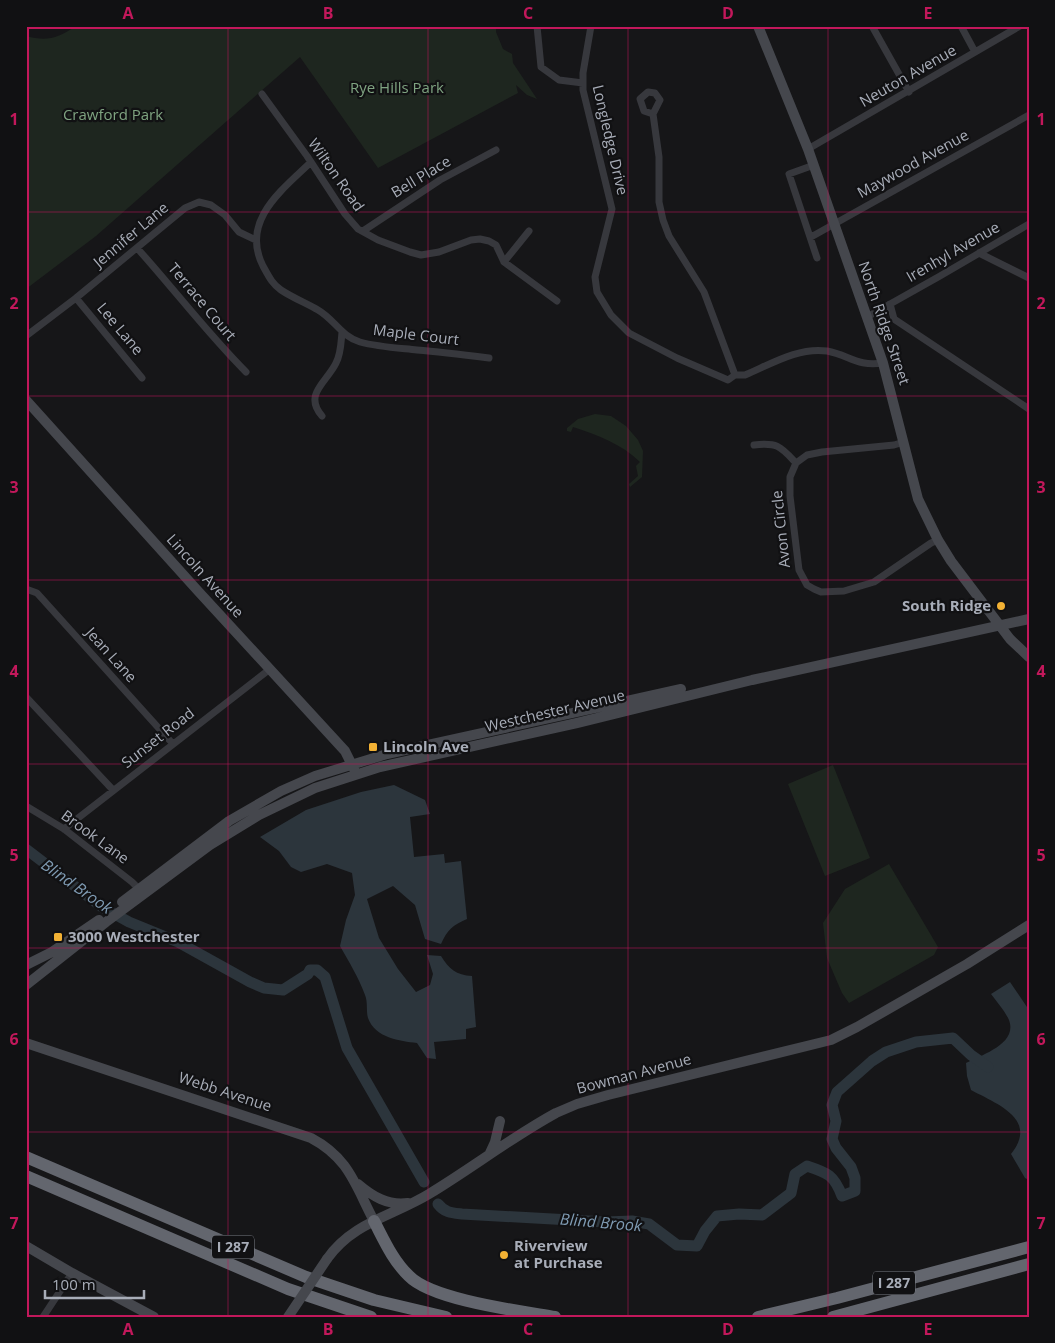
<svg xmlns="http://www.w3.org/2000/svg" width="1055" height="1343" font-family="'Open Sans',sans-serif">
<rect width="100%" height="100%" fill="#161618"/>
<path fill="#1e261f" d="M 76,26 L 496,26 L 496,32 L 503,49 L 512,54 L 513,63 L 537,99 L 527,95 L 516,85 L 518,93 L 378,168 L 300,57 L 96,236 L 26,289 L 26,36 C 47,42 58,38 76,26 Z
M 595,414 L 611,416 L 626,426 L 638,440 L 643,451 L 642,477 L 630,487 L 629,484 L 638,476 L 636,466 L 640,462 C 622,444 597,435 573,427 L 571,432 L 567,431 L 567,428 L 578,419 Z
M 833,765 L 870,858 L 825,876 L 788,784 Z
M 889,864 L 938,947 L 934,955 L 849,1003 L 842,993 L 827,958 L 823,923 L 845,889 Z"/>
<path fill="#2c353c" d="M 394,785 L 425,800 L 430,814 L 410,817 L 414,857 L 444,854 L 445,863 L 461,861 L 467,919 C 453,925 447,930 441,944 L 425,939 L 415,905 L 393,886 L 367,899 L 379,938 L 398,969 L 416,992 L 430,985 L 433,974 L 427,955 L 441,956 C 449,969 456,975 472,976 L 476,1027 L 466,1029 L 466,1039 L 434,1042 L 436,1059 L 427,1058 L 417,1043 C 400,1041 375,1038 368,1018 C 366,1011 368,1002 365,995 C 359,978 349,962 340,946 L 346,920 L 355,895 L 352,873 L 327,864 L 301,872 L 291,867 L 279,851 L 260,837 L 306,810 L 361,792 Z
M 1010,982 L 1029,1010 L 1029,1180 L 1025,1178 L 1011,1154 C 1039,1119 997,1104 971,1090 L 967,1076 L 966,1063 C 981,1055 1018,1044 1009,1020 C 1005,1011 997,1002 991,994 Z"/>
<g fill="none" stroke-linecap="round" stroke-linejoin="round">
<path stroke="#2c353c" stroke-width="11" d="M 26,849 L 102,907 L 129,922 L 178,942 L 250,982 L 264,988 L 283,990 L 308,974 L 310,970 L 317,970 L 325,977 L 347,1048 L 424,1182
M 438,1204 C 445,1213 452,1213 462,1214 L 606,1222 L 632,1221 L 649,1224 L 677,1245 L 697,1246 L 705,1231 L 717,1216 L 739,1214 L 762,1215 L 791,1193 L 795,1174 L 807,1166 C 828,1173 834,1175 842,1196 L 855,1191 L 855,1178 L 851,1167 L 836,1148 L 832,1139 L 836,1121 L 832,1105 L 837,1092 L 872,1061 L 886,1052 L 916,1042 L 953,1038 L 971,1055 L 988,1067"/>
<path stroke="#37383d" stroke-width="7" d="M 537,26 L 541,67 L 559,80 L 583,83
M 591,26 L 583,73 L 583,90 L 612,209 L 595,277 L 597,292 L 611,315 L 629,333 L 677,358 L 728,380 L 735,375 L 745,375 C 771,364 798,347 827,351 C 849,355 857,367 883,363
M 872,26 L 909,92
M 961,26 L 975,52
M 262,94 L 307,156 L 345,214 L 358,229 L 378,240 L 410,252 L 421,255 L 439,252 L 471,240 L 480,239 L 489,241 L 496,245 L 504,262 L 557,301
M 653,114 L 644,111 L 640,99 L 648,92 L 655,93 L 660,100 L 653,114 L 659,157 L 659,202 L 663,220 L 669,236 L 704,292 L 735,375
M 808,149 L 1020,26
M 311,162 C 282,190 240,221 263,266 C 268,275 272,284 281,290 C 293,298 306,303 318,310 C 334,319 342,337 360,342 C 378,347 398,348 417,350 C 441,352 465,355 489,358
M 814,165 L 789,174 L 817,258
M 363,231 L 440,180 L 496,150
M 811,237 L 1029,115
M 137,248 C 174,289 207,333 246,372
M 979,253 L 1029,278
M 504,262 L 529,231
M 76,298 L 142,378
M 890,304 L 894,319 L 1029,409
M 867,317 L 940,276 L 1029,224
M 26,336 L 76,298 L 185,208 L 199,202 L 211,205 L 225,215 L 239,232 L 256,240
M 322,416 C 303,394 327,382 336,363 C 341,354 341,342 342,332
M 904,442 L 894,445 L 822,452 L 807,455 L 796,463 L 790,477 L 790,496 L 799,570 L 807,585 L 814,589 L 821,592 L 844,591 L 874,582 L 931,543 L 938,540
M 754,445 C 778,442 781,447 796,463
M 26,589 L 37,593 L 173,744
M 26,697 L 113,790
M 26,806 L 64,829 L 132,882 L 142,892
M 64,829 L 270,669
M 43,1317 L 72,1273"/>
<path stroke="#45474d" stroke-width="10" d="M 758,26 L 808,149 L 883,363 L 918,499 L 938,540 L 951,561 L 1010,639 L 1029,657
M 26,400 L 198,591 L 345,751 L 354,769
M 122,902 L 229,821 L 281,791 L 315,776 L 387,754 L 681,689
M 26,965 L 52,952 L 99,920
M 26,985 L 106,922 L 210,845 L 259,815 L 315,788 L 380,767 L 577,723 L 752,680 L 1029,619
M 26,1043 L 311,1138 C 349,1158 355,1185 374,1221
M 489,1155 L 495,1142 L 500,1121
M 358,1184 C 372,1196 388,1206 408,1203
M 26,1246 L 72,1273 L 154,1317
M 327,1259 C 353,1222 393,1216 429,1194 C 472,1168 512,1137 556,1113 L 577,1104 L 608,1095 L 831,1040 L 857,1027 L 967,964 L 1029,925"/>
<path stroke="#63666e" stroke-width="12" d="M 26,1157 L 306,1277 L 374,1300 L 446,1317
M 26,1176 L 288,1289 L 371,1317
M 374,1221 C 384,1240 393,1261 409,1276 C 432,1300 520,1311 555,1317
M 758,1317 L 837,1298 L 1029,1247
M 833,1317 L 1029,1264"/>
<path stroke="#45474d" stroke-width="10" d="M 288,1317 L 327,1259"/>
</g>
<path fill="none" stroke="#c2185b" stroke-width="1" stroke-opacity="0.55" d="M 228,26 L 228,1317M 428,26 L 428,1317M 628,26 L 628,1317M 828,26 L 828,1317M 26,212 L 1029,212M 26,396 L 1029,396M 26,580 L 1029,580M 26,764 L 1029,764M 26,948 L 1029,948M 26,1132 L 1029,1132"/>
<g fill="#f2b134" stroke="#111113" stroke-width="2">
<circle cx="1001" cy="606" r="5"/>
<rect x="368" y="742" width="10" height="10" rx="2.5"/>
<rect x="53" y="932" width="10" height="10" rx="2.5"/>
<circle cx="504" cy="1255" r="5"/>
</g>
<g text-anchor="middle" stroke-width="4.5" stroke-linejoin="round" paint-order="stroke">
<g fill="#111113" stroke="#7b7e86" stroke-width="1">
<rect x="212" y="1235.5" width="42" height="23" rx="4"/>
<rect x="873" y="1271.5" width="42" height="23" rx="4"/>
</g>
<g font-size="14" font-weight="bold" fill="#a8adb8">
<text x="233" y="1252">I 287</text>
<text x="894" y="1288">I 287</text>
</g>
<g font-size="15" fill="#a8adb8" stroke="#111113">
<text transform="translate(908 76) rotate(-30)" y="5">Neuton Avenue</text>
<text transform="translate(610 140) rotate(77)" y="5">Longledge Drive</text>
<text transform="translate(913 164) rotate(-29)" y="5">Maywood Avenue</text>
<text transform="translate(336 175) rotate(55)" y="5">Wilton Road</text>
<text transform="translate(421 177) rotate(-31)" y="5">Bell Place</text>
<text transform="translate(131 235) rotate(-40)" y="5">Jennifer Lane</text>
<text transform="translate(953 252) rotate(-30)" y="5">Irenhyl Avenue</text>
<text transform="translate(202 302) rotate(50)" y="5">Terrace Court</text>
<text transform="translate(884 323) rotate(71)" y="5">North Ridge Street</text>
<text transform="translate(120 329) rotate(50)" y="5">Lee Lane</text>
<text transform="translate(416 335) rotate(7)" y="5">Maple Court</text>
<text transform="translate(781 529) rotate(-96)" y="5">Avon Circle</text>
<text transform="translate(205 576) rotate(48)" y="5">Lincoln Avenue</text>
<text transform="translate(111 655) rotate(48)" y="5">Jean Lane</text>
<text transform="translate(555 711) rotate(-13)" y="5">Westchester Avenue</text>
<text transform="translate(158 738) rotate(-38)" y="5">Sunset Road</text>
<text transform="translate(95 837) rotate(36)" y="5">Brook Lane</text>
<text transform="translate(634 1074) rotate(-15)" y="5">Bowman Avenue</text>
<text transform="translate(225 1092) rotate(18)" y="5">Webb Avenue</text>
</g>
<g font-size="15" fill="#7fa381" stroke="#111113">
<text x="397" y="93">Rye Hills Park</text>
<text x="113" y="120">Crawford Park</text>
</g>
<g font-size="15" font-weight="bold" fill="#a8adb8" stroke="#111113" text-anchor="start">
<text x="991" y="611" text-anchor="end">South Ridge</text>
<text x="383" y="752">Lincoln Ave</text>
<text x="68" y="942">3000 Westchester</text>
<text x="514" y="1251">Riverview<tspan x="514" dy="17">at Purchase</tspan></text>
</g>
<g font-size="16" font-style="italic" fill="#7f9bb3" stroke="#111113">
<text transform="translate(77 886) rotate(35)" y="6">Blind Brook</text>
<text transform="translate(601 1222) rotate(5)" y="6">Blind Brook</text>
</g>
</g>
<rect width="1055" height="1343" fill="none" stroke="#111113" stroke-width="55"/>
<path d="M45 1290v8h99v-8" fill="none" stroke="#a8adb8" stroke-width="2.5"/>
<text x="52" y="1290" font-size="15" fill="#a8adb8" stroke="#111113" stroke-width="4" paint-order="stroke">100 m</text>
<rect x="28" y="28" width="1000" height="1288" fill="none" stroke="#c2185b" stroke-width="2"/>
<g font-size="16" text-anchor="middle" font-weight="bold" fill="#c2185b">
<text x="128" y="19">A</text>
<text x="328" y="19">B</text>
<text x="528" y="19">C</text>
<text x="728" y="19">D</text>
<text x="928" y="19">E</text>
<text x="14" y="125">1</text>
<text x="1041" y="125">1</text>
<text x="14" y="309">2</text>
<text x="1041" y="309">2</text>
<text x="14" y="493">3</text>
<text x="1041" y="493">3</text>
<text x="14" y="677">4</text>
<text x="1041" y="677">4</text>
<text x="14" y="861">5</text>
<text x="1041" y="861">5</text>
<text x="14" y="1045">6</text>
<text x="1041" y="1045">6</text>
<text x="14" y="1229">7</text>
<text x="1041" y="1229">7</text>
<text x="128" y="1335">A</text>
<text x="328" y="1335">B</text>
<text x="528" y="1335">C</text>
<text x="728" y="1335">D</text>
<text x="928" y="1335">E</text>
</g>
</svg>
